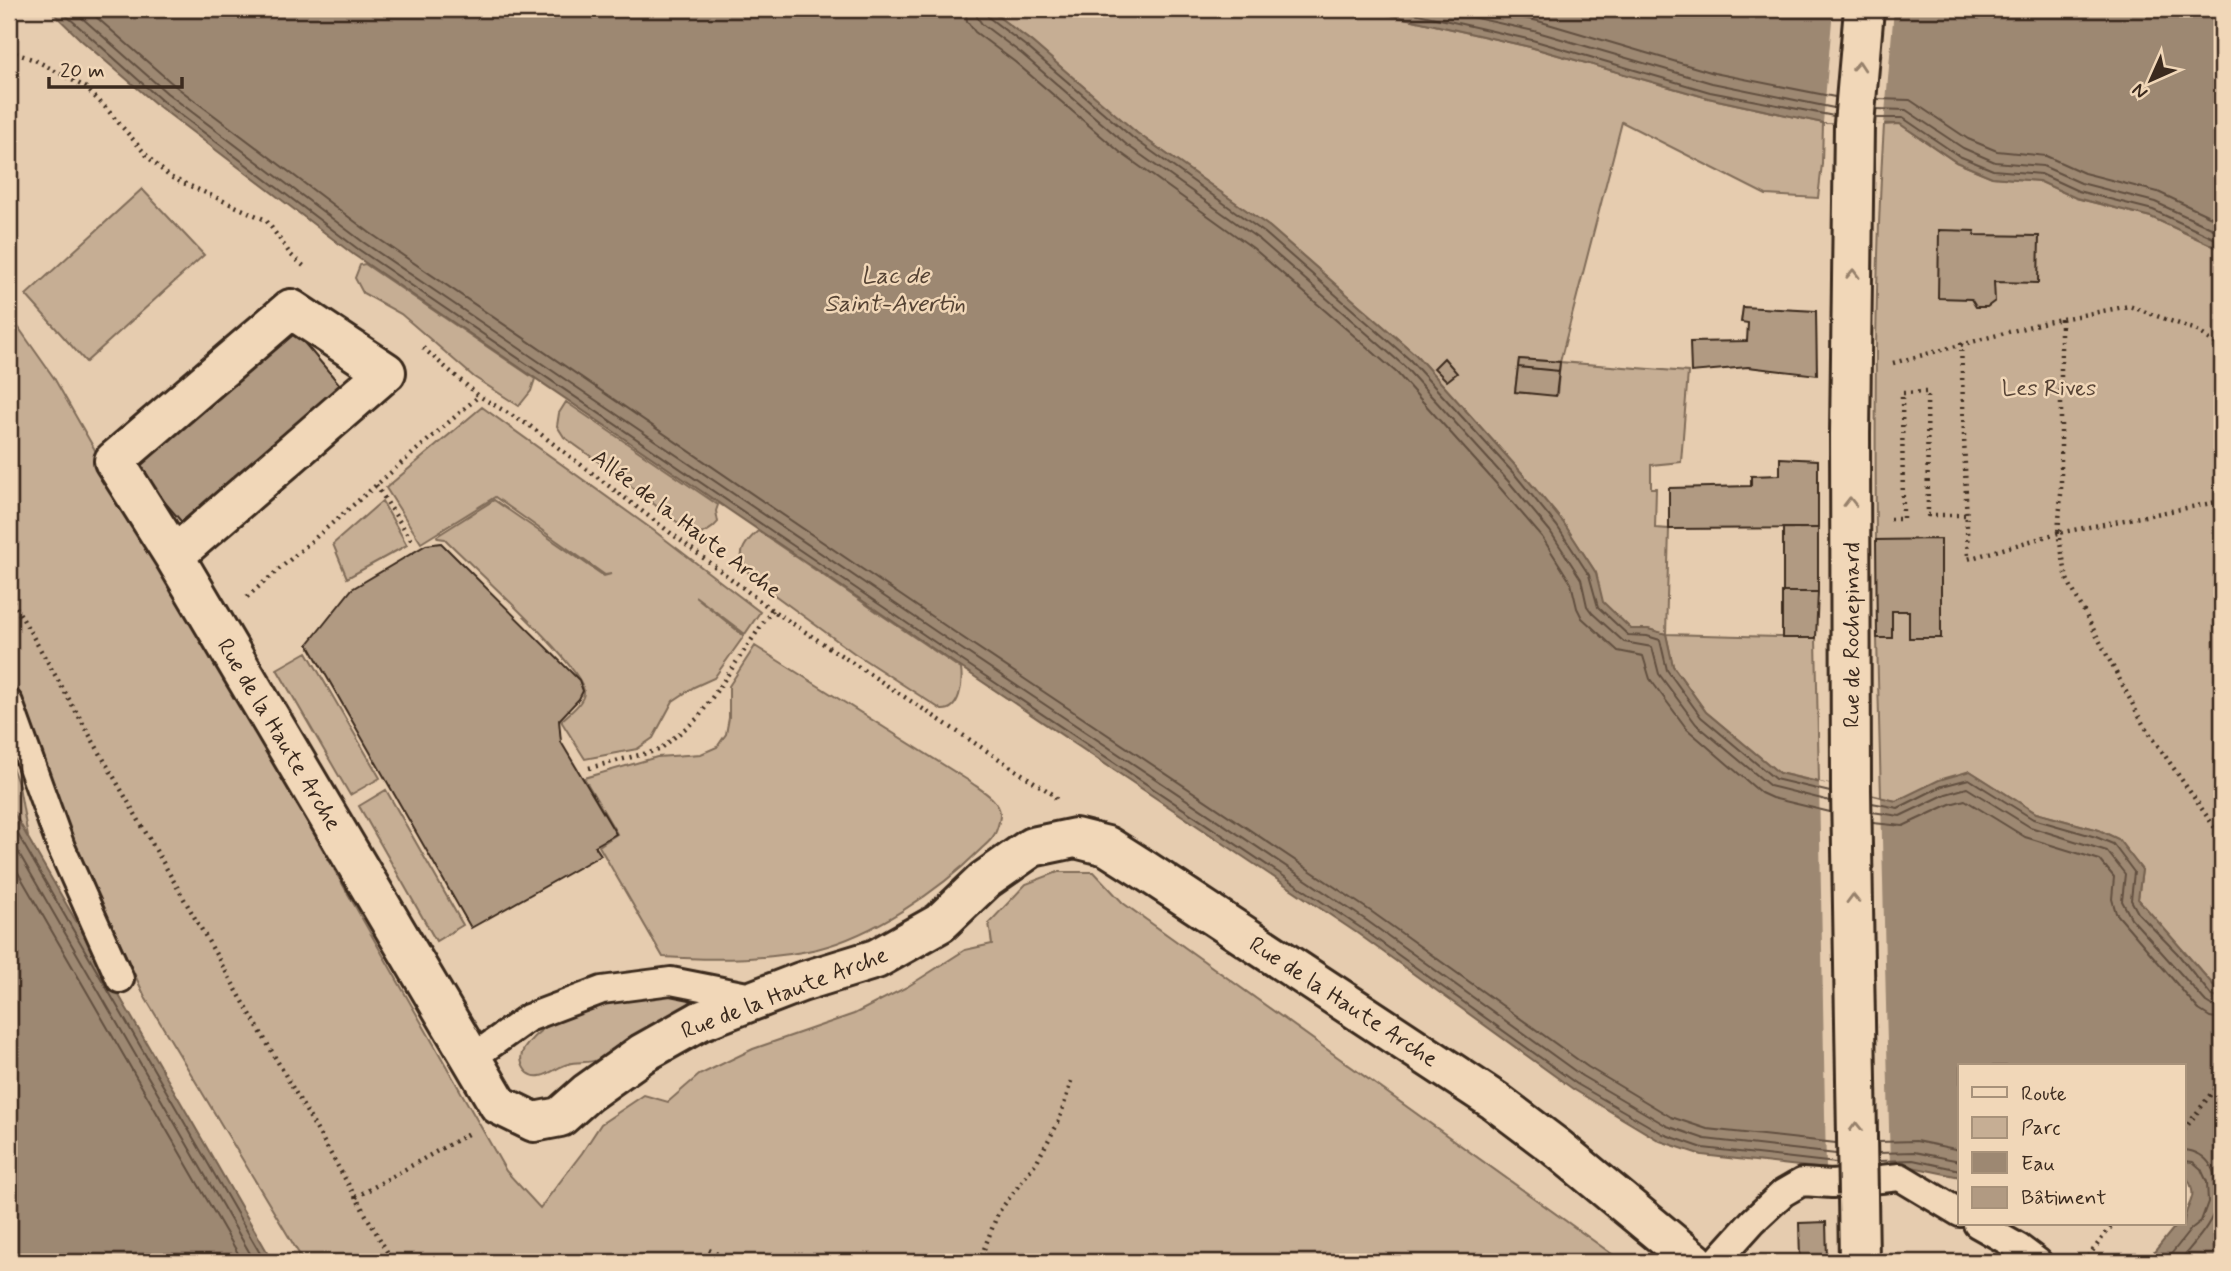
<svg xmlns="http://www.w3.org/2000/svg" width="2231" height="1271" font-family="Mynerve,sans-serif">
<rect width="100%" height="100%" fill="#e6ccaf"/>
<filter id="ink" filterUnits="userSpaceOnUse"><feTurbulence type="fractalNoise" baseFrequency=".0143" numOctaves="2"/><feDisplacementMap in="SourceGraphic" scale="14" xChannelSelector="R" yChannelSelector="G"/><feConvolveMatrix kernelMatrix="1 2 1 2 8 2 1 2 1" color-interpolation-filters="sRGB"/></filter>
<g filter="url(#ink)">
<path fill="#c6ae94" stroke="#806c59" stroke-width="2" fill-rule="evenodd" d="M 988,9 L 1365,9 L 1530,47 L 1708,98 L 1823,123 L 1822,164 L 1818,198 L 1766,195 L 1622,122 L 1560,362 L 1688,372 L 1681,462 L 1651,465 L 1651,488 L 1656,488 L 1655,528 L 1669,529 L 1666,634 L 1816,638 L 1819,782 L 1779,773 L 1706,712 L 1673,666 L 1666,634 L 1648,629 L 1631,629 L 1602,602 L 1596,573 L 1563,522 L 1521,472 L 1416,355 L 1270,227 L 1137,133 L 1032,42 ZM 1519,359 L 1560,362 L 1557,395 L 1515,392 Z
M 1900,124 L 1956,162 L 1992,177 L 2039,181 L 2076,198 L 2151,217 L 2222,250 L 2222,995 L 2138,899 L 2142,870 L 2118,839 L 2099,830 L 2036,813 L 1970,771 L 1896,801 L 1881,798 L 1877,638 L 1892,638 L 1892,611 L 1909,611 L 1909,638 L 1941,638 L 1941,540 L 1876,540 C 1875,401 1875,264 1884,125 Z
M 142,189 L 204,255 L 86,362 L 26,295 Z
M 365,264 L 535,379 L 531,391 L 519,406 L 474,377 L 401,314 L 363,293 L 355,278 L 360,265 Z
M 9,314 L 54,378 L 506,1171 L 540,1208 L 582,1153 L 601,1124 L 644,1095 L 668,1102 L 699,1075 L 753,1049 L 854,1014 L 907,987 L 965,950 L 992,944 L 989,923 L 1026,884 L 1058,872 L 1094,872 L 1123,903 L 1623,1262 L 304,1262 L 146,999 L 75,845 L 9,670 Z
M 566,402 L 718,505 L 716,511 L 718,522 C 712,530 704,533 695,536 L 614,473 L 564,437 L 557,426 L 559,413 Z
M 482,407 L 653,530 L 760,612 L 745,634 L 695,596 L 744,636 L 714,678 L 694,687 L 673,701 L 653,738 L 637,749 L 585,759 L 561,721 C 568,714 583,704 584,693 C 587,669 467,562 445,539 L 438,538 L 437,536 L 494,500 L 604,576 L 611,574 L 605,575 L 495,497 L 421,543 L 386,488 Z
M 382,501 L 407,545 L 347,578 L 333,544 Z
M 758,531 L 961,669 C 963,683 960,711 942,710 L 854,653 L 754,580 C 737,560 737,549 758,531 Z
M 755,646 L 969,781 C 979,789 1001,800 1000,815 C 1000,819 997,831 994,835 C 991,841 984,846 980,850 C 939,891 873,935 817,949 C 770,960 711,960 663,957 L 599,846 L 617,834 L 584,778 L 657,757 L 701,754 L 717,747 L 726,734 L 729,718 L 729,686 Z
M 307,652 L 380,778 L 350,795 L 277,669 Z
M 9,759 L 19,786 L 28,837 L 9,805 Z
M 386,790 L 463,925 L 436,941 L 359,806 Z
M 676,994 L 688,997 L 690,1002 C 675,1019 649,1025 630,1037 C 620,1044 610,1054 599,1059 C 590,1064 578,1061 568,1064 C 555,1067 541,1083 528,1073 C 521,1067 519,1056 524,1049 C 550,1007 631,997 676,994 Z"/>
<path fill="#9d8872" stroke="#766250" stroke-width="2" d="M 49,9 L 988,9 L 1032,42 L 1137,133 L 1270,227 L 1416,355 L 1521,472 L 1563,522 L 1596,573 L 1603,602 L 1631,629 L 1648,629 L 1666,634 L 1673,666 L 1706,712 L 1779,773 L 1896,801 L 1939,780 L 1970,771 L 2036,813 L 2099,830 L 2118,839 L 2142,870 L 2138,899 L 2222,995 L 2222,1262 L 2146,1262 L 2177,1224 L 2184,1224 C 2184,1202 2203,1200 2184,1173 L 2184,1066 L 1960,1066 L 1960,1177 L 1912,1167 L 1826,1169 L 1702,1155 L 1660,1141 L 1573,1089 L 1357,933 L 935,650 L 354,255 L 157,105 L 81,40 Z
M 1365,9 L 2222,9 L 2222,250 L 2151,217 L 2076,198 L 2039,181 L 1992,177 L 1956,162 L 1900,124 L 1823,123 L 1708,98 L 1530,47 Z
M 9,805 L 273,1262 L 9,1262 Z"/>
<path fill="#e6ccaf" d="M 1833,9 L 1894,9 L 1884,125 L 1823,123 Z
M 1819,782 L 1881,798 L 1890,1168 L 1826,1169 Z"/>
<g fill="none" stroke-linecap="round" stroke-linejoin="round">
<path stroke="#625040" stroke-width="2" d="M 59,9 L 161,100 L 358,249 L 939,645 L 1361,928 L 1577,1084 L 1663,1134 L 1703,1148 L 1836,1163
M 72,9 L 167,93 L 363,242 L 944,637 L 1366,920 L 1582,1076 L 1667,1126 L 1705,1139 L 1836,1154
M 87,9 L 174,85 L 370,233 L 950,629 L 1372,912 L 1588,1067 L 1671,1117 L 1707,1129 L 1836,1143
M 965,9 L 967,21 L 975,32 L 1015,62 L 1121,153 L 1253,248 L 1397,373 L 1501,489 L 1542,537 L 1571,583 L 1577,608 L 1582,618 L 1618,651 L 1643,656 L 1650,679 L 1687,729 L 1761,793 L 1772,798 L 1830,812
M 976,9 L 977,17 L 982,24 L 1022,54 L 1127,145 L 1260,240 L 1404,366 L 1509,482 L 1550,531 L 1581,579 L 1587,606 L 1592,613 L 1624,642 L 1652,647 L 1659,674 L 1696,724 L 1770,786 L 1830,801
M 985,9 L 988,17 L 1027,47 L 1133,138 L 1265,233 L 1410,360 L 1516,476 L 1557,526 L 1589,575 L 1598,607 L 1628,635 L 1647,636 L 1660,640 L 1667,670 L 1701,717 L 1775,779 L 1830,792
M 1396,9 L 1532,40 L 1710,92 L 1834,116
M 1436,9 L 1534,31 L 1712,83 L 1834,108
M 1483,9 L 1538,21 L 1714,73 L 1835,97
M 1877,99 L 1910,100 L 1968,139 L 1997,151 L 2046,156 L 2084,173 L 2158,192 L 2222,222
M 1876,109 L 1906,110 L 1963,148 L 1995,162 L 2043,166 L 2081,183 L 2155,202 L 2222,233
M 1876,118 L 1903,118 L 1959,156 L 1993,170 L 2041,174 L 2078,191 L 2153,210 L 2222,242
M 1872,803 L 1898,808 L 1942,786 L 1969,779 L 2033,819 L 2096,837 L 2113,844 L 2134,872 L 2131,900 L 2138,913 L 2177,953 L 2211,995 L 2222,1000
M 1872,812 L 1900,816 L 1946,794 L 1967,788 L 2030,827 L 2107,851 L 2125,874 L 2122,901 L 2131,918 L 2206,1002 L 2214,1007 L 2222,1009
M 9,819 L 265,1262
M 1873,823 L 1903,826 L 1950,804 L 1965,800 L 2025,837 L 2100,860 L 2114,877 L 2112,899 L 2116,913 L 2199,1010 L 2210,1017 L 2222,1019
M 9,836 L 255,1262
M 9,857 L 243,1262
M 1878,1142 L 1916,1141 L 1960,1150
M 1878,1153 L 1914,1152 L 1960,1161
M 1878,1161 L 1913,1160 L 1960,1170
M 2165,1262 L 2191,1229 L 2201,1221 L 2208,1202 L 2207,1182 L 2201,1169 L 2193,1162 L 2184,1161
M 2179,1262 C 2202,1232 2231,1209 2211,1166 C 2205,1156 2196,1151 2184,1150"/>
</g>
<path fill="#b19a82" stroke="#3b2a1e" stroke-width="2" d="M 1939,230 L 1975,231 L 1974,235 L 2039,236 L 2038,283 L 1994,282 L 1995,301 L 1987,307 L 1976,307 L 1971,299 L 1938,298 Z
M 1743,307 L 1816,311 L 1817,375 L 1748,367 L 1691,372 L 1690,342 L 1747,341 L 1748,323 L 1741,322 Z
M 290,326 L 352,399 L 191,533 L 130,461 Z
M 1444,358 L 1457,373 L 1447,381 L 1434,368 Z
M 1519,359 L 1560,362 L 1559,371 L 1518,367 Z
M 1518,367 L 1559,371 L 1556,396 L 1515,392 Z
M 1780,458 L 1818,460 L 1818,528 L 1669,529 L 1669,488 L 1751,486 L 1751,476 L 1780,475 Z
M 1783,528 L 1818,528 L 1818,592 L 1783,592 Z
M 1941,539 L 1941,638 L 1909,638 L 1909,611 L 1892,611 L 1892,638 L 1877,638 L 1876,540 Z
M 441,543 L 579,680 L 583,691 L 579,699 L 559,720 L 561,742 L 616,834 L 595,846 L 601,855 L 471,928 L 308,644 L 352,589 L 426,545 Z
M 1782,592 L 1818,592 L 1816,638 L 1782,638 Z
M 1826,1222 L 1827,1258 L 1800,1259 L 1799,1223 Z"/>
<g fill="none" stroke-linecap="round" stroke-linejoin="round">
<g stroke="#3b2a1e" stroke-width="32">
<path id="service" d="M 9,703 L 61,847 L 120,979
M 472,1058 L 528,1018 L 602,990 L 671,981 L 757,998
M 1977,1224 L 2018,1247 L 2038,1262
M 1716,1262 L 1753,1221 L 1783,1193 L 1802,1182 L 1832,1184 L 1900,1177 L 1960,1213"/>
</g>
<g stroke="#3b2a1e" stroke-width="44">
<path id="minor" d="M 291,309 L 386,372 L 174,556 L 114,461 Z
M 174,556 L 499,1105 L 534,1122 L 560,1117 L 587,1093 L 643,1053 L 700,1021 L 801,982 L 876,959 L 940,923 L 985,880 L 1032,847 L 1075,838 L 1107,846 L 1140,867 L 1495,1101 L 1556,1147 L 1695,1262"/>
</g>
<g stroke="#3b2a1e" stroke-width="44">
<path id="tertiary" d="M 1851,790 L 1850,434 L 1854,124 L 1864,9
M 1858,1195 L 1859,1262"/>
</g>
<path stroke="#3b2a1e" stroke-width="4.5" stroke-dasharray="2 5" stroke-linecap="butt" d="M 9,51 L 35,60 L 85,87 L 105,107 L 149,158 L 170,177 L 266,220 L 291,255 L 306,268
M 2061,319 L 2061,494 L 2058,533 L 2222,501
M 1961,343 L 1968,559 L 2058,533 L 2067,579 L 2143,724 L 2222,838
M 423,348 L 479,396 L 530,426 L 772,610 L 1054,795 L 1056,799
M 1893,363 L 2046,322 L 2129,306 L 2196,330 L 2222,348
M 376,485 L 412,541
M 1890,519 L 1903,519 L 1902,393 L 1927,392 L 1928,515 L 1966,515
M 9,595 L 393,1262
M 247,597 L 479,396
M 589,768 L 659,750 L 698,718 L 772,610
M 2184,1130 L 2222,1079
M 356,1197 L 471,1132
M 709,1250 L 734,1262
M 979,1262 L 998,1213 L 1037,1161 L 1059,1121 L 1072,1078
M 2084,1262 L 2113,1224"/>
<use href="#service" stroke="#f1d7b8" stroke-width="26"/>
<use href="#minor" stroke="#f1d7b8" stroke-width="38"/>
<use href="#tertiary" stroke="#f1d7b8" stroke-width="38"/>
<g stroke="#3b2a1e" stroke-width="44" stroke-linecap="butt">
<path id="tertiary-bridge" d="M 1851,790 L 1858,1195"/>
</g>
<use href="#tertiary-bridge" stroke="#f1d7b8" stroke-width="38"/>
</g>
<defs><path id="oneway-chevron" d="M-2-3.5L2.5 0L-2 3.5" fill="none" stroke-width="1.6" stroke-linecap="round" stroke-linejoin="round" transform="scale(1.75)"/></defs>
<g stroke="#96806b">
<use href="#oneway-chevron" transform="translate(1859 66) rotate(-85)"/>
<use href="#oneway-chevron" transform="translate(1853 274) rotate(-89)"/>
<use href="#oneway-chevron" transform="translate(1850 502) rotate(-90)"/>
<use href="#oneway-chevron" transform="translate(1853 899) rotate(-91)"/>
<use href="#oneway-chevron" transform="translate(1856 1127) rotate(-91)"/>
</g>
</g>
<g text-anchor="middle" stroke-width="5" stroke-linejoin="round" paint-order="stroke">
<g font-size="23" fill="#574436" stroke="#f1d7b8">
<text x="2049" y="395">Les Rives</text>
</g>
<g font-size="23" fill="#3b2a1e" stroke="#f1d7b8">
<text transform="translate(687 523) rotate(37)" y="8">Allée de la Haute Arche</text>
<text transform="translate(1851 635) rotate(-90)" y="8">Rue de Rochepinard</text>
<text transform="translate(280 734) rotate(59)" y="8">Rue de la Haute Arche</text>
<text transform="translate(784 992) rotate(-21)" y="8">Rue de la Haute Arche</text>
<text transform="translate(1344 1001) rotate(33)" y="8">Rue de la Haute Arche</text>
</g>
<g font-size="24" font-style="italic" fill="#544233" stroke="#f1d7b8">
<text x="895" y="283">Lac de<tspan x="895" dy="28">Saint-Avertin</tspan></text>
</g>
</g>
<rect width="2231" height="1271" fill="none" stroke="#f1d7b8" stroke-width="35"/>
<rect x="18" y="18" width="2196" height="1236" fill="none" stroke="#3b2a1e" stroke-width="2.5" filter="url(#ink)"/>
<rect x="1958" y="1064" width="228" height="161" fill="#f1d7b8" stroke="#a8927a" stroke-width="2"/>
<rect x="1972" y="1087" width="35" height="10" fill="#f1d7b8" stroke="#a8927a" stroke-width="2"/>
<text x="2021" y="1100" font-size="21" fill="#3b2a1e">Route</text>
<rect x="1972" y="1117" width="35" height="21" fill="#c6ae94" stroke="#a8927a" stroke-width="2"/>
<text x="2021" y="1134" font-size="21" fill="#3b2a1e">Parc</text>
<rect x="1972" y="1152" width="35" height="21" fill="#9d8872" stroke="#a8927a" stroke-width="2"/>
<text x="2021" y="1170" font-size="21" fill="#3b2a1e">Eau</text>
<rect x="1972" y="1187" width="35" height="21" fill="#b19a82" stroke="#a8927a" stroke-width="2"/>
<text x="2021" y="1204" font-size="21" fill="#3b2a1e">Bâtiment</text>
<g transform="translate(2151 80) rotate(225)" stroke="#f1d7b8" stroke-width="5" paint-order="stroke">
<path d="M0-5L12 26L0 18L-12 26Z" fill="#3b2a1e"/>
<text y="-10" font-size="19" font-weight="bold" text-anchor="middle" fill="#3b2a1e">N</text>
</g>
<path d="M49 77v10h133v-10" fill="none" stroke="#3b2a1e" stroke-width="3.5"/>
<text x="60" y="77" font-size="21" fill="#3b2a1e" stroke="#f1d7b8" stroke-width="5" paint-order="stroke">20 m</text>
</svg>
